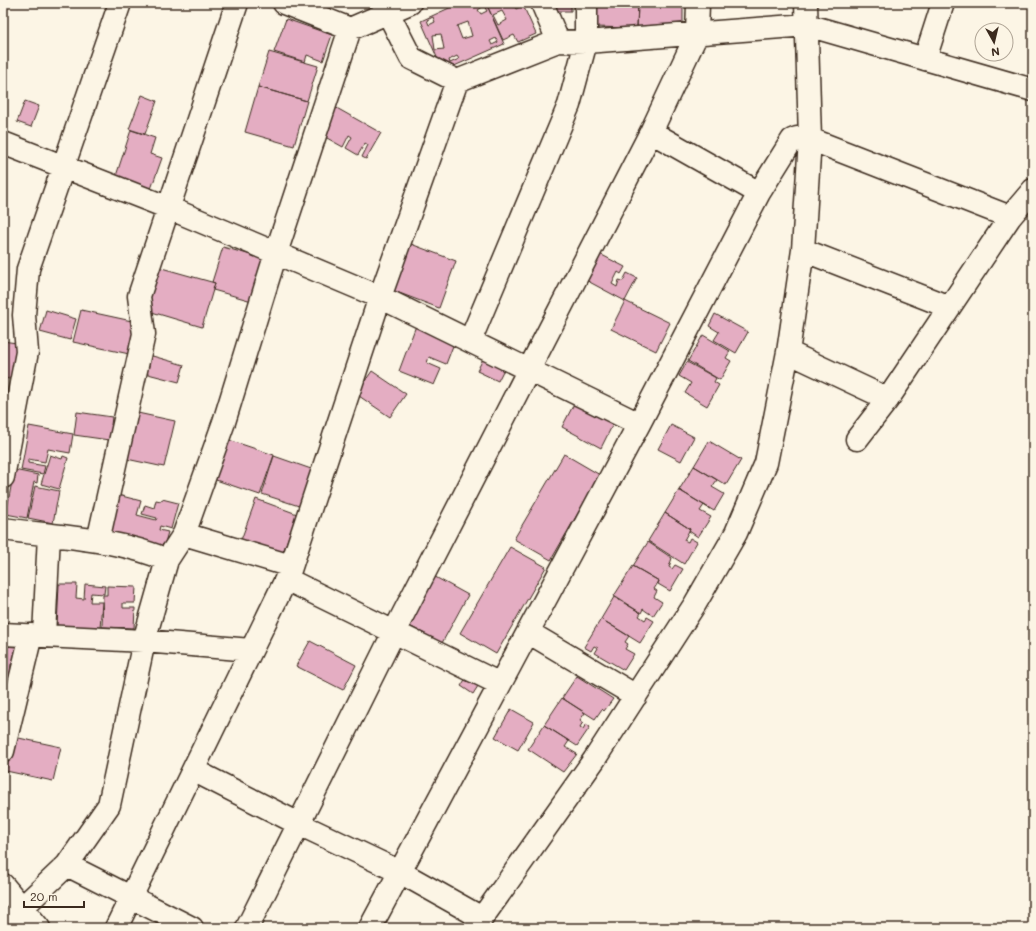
<svg xmlns="http://www.w3.org/2000/svg" width="1036" height="931" font-family="Mali,sans-serif">
<rect width="100%" height="100%" fill="#fcf5e5"/>
<filter id="ink" filterUnits="userSpaceOnUse"><feTurbulence type="fractalNoise" baseFrequency=".025" numOctaves="2"/><feDisplacementMap in="SourceGraphic" scale="8" xChannelSelector="R" yChannelSelector="G"/><feConvolveMatrix kernelMatrix="1 2 1 2 8 2 1 2 1" color-interpolation-filters="sRGB"/></filter>
<g filter="url(#ink)">
<path fill="#e4adc2" stroke="#3b2a1e" fill-rule="evenodd" d="M 460,3 L 486,3 L 504,44 L 443,71 L 421,21 ZM 484,6 L 487,11 L 481,14 L 478,10 ZM 433,17 L 435,22 L 429,25 L 427,20 ZM 468,22 L 472,36 L 462,39 L 457,26 ZM 441,34 L 444,49 L 435,50 L 433,35 ZM 496,38 L 498,42 L 492,45 L 490,41 ZM 457,56 L 459,59 L 450,63 L 449,60 Z
M 486,3 L 512,3 L 516,9 L 520,7 L 518,3 L 522,3 L 536,34 L 518,42 L 514,35 L 503,40 ZM 502,11 L 507,20 L 498,25 L 493,15 Z
M 551,3 L 571,3 L 571,11 L 551,11 Z
M 593,3 L 638,3 L 637,28 L 593,27 Z
M 638,3 L 683,3 L 683,28 L 637,28 Z
M 286,19 L 332,35 L 323,61 L 307,55 L 305,62 L 274,52 Z
M 269,52 L 318,66 L 307,101 L 258,87 Z
M 258,87 L 307,101 L 294,146 L 245,132 Z
M 142,95 L 157,101 L 145,134 L 129,129 Z
M 25,101 L 39,106 L 31,127 L 17,122 Z
M 333,106 L 381,133 L 366,159 L 362,157 L 368,145 L 365,143 L 358,155 L 346,148 L 352,137 L 349,135 L 343,147 L 318,133 Z
M 131,130 L 155,138 L 150,154 L 162,158 L 151,189 L 116,176 Z
M 403,241 L 456,261 L 439,308 L 386,288 Z
M 223,247 L 265,259 L 252,301 L 213,290 L 215,283 L 212,282 Z
M 596,252 L 625,267 L 621,274 L 618,272 L 612,284 L 617,287 L 619,280 L 623,281 L 627,273 L 637,278 L 625,301 L 582,278 Z
M 158,267 L 215,283 L 202,327 L 145,310 Z
M 625,301 L 670,323 L 656,351 L 611,329 Z
M 46,310 L 76,319 L 70,340 L 40,332 Z
M 81,310 L 141,323 L 134,355 L 73,342 Z
M 715,314 L 748,332 L 736,353 L 714,340 L 719,332 L 709,326 Z
M 417,323 L 456,338 L 446,364 L 429,357 L 427,363 L 441,369 L 434,385 L 399,371 Z
M 703,335 L 730,351 L 726,358 L 731,361 L 720,380 L 688,361 Z
M 3,341 L 23,344 L 16,380 L 3,378 Z
M 149,355 L 184,365 L 179,382 L 144,373 Z
M 483,359 L 504,369 L 498,381 L 477,371 Z
M 687,362 L 716,378 L 714,382 L 719,385 L 707,406 L 685,393 L 691,383 L 679,376 Z
M 372,371 L 406,394 L 390,417 L 356,394 Z
M 576,400 L 615,420 L 601,448 L 562,427 Z
M 77,412 L 112,417 L 111,425 L 119,426 L 116,441 L 74,435 Z
M 133,412 L 175,421 L 164,467 L 122,458 Z
M 671,425 L 694,437 L 681,461 L 658,449 Z
M 29,426 L 73,434 L 70,453 L 48,449 L 45,462 L 28,459 L 28,463 L 45,466 L 43,474 L 21,470 Z
M 226,439 L 274,455 L 260,495 L 213,479 Z
M 709,441 L 741,460 L 726,485 L 694,466 Z
M 564,454 L 600,475 L 551,560 L 514,539 Z
M 50,455 L 62,459 L 63,456 L 68,458 L 59,489 L 41,484 Z
M 274,456 L 314,470 L 302,507 L 262,494 Z
M 694,466 L 717,480 L 712,487 L 724,494 L 714,511 L 679,490 Z
M 14,470 L 38,475 L 37,483 L 34,482 L 27,518 L 6,514 Z
M 35,486 L 59,491 L 53,523 L 28,518 Z
M 679,490 L 710,509 L 704,505 L 700,511 L 711,517 L 698,537 L 689,531 L 690,529 L 665,513 Z
M 118,495 L 141,501 L 137,515 L 156,520 L 157,518 L 142,514 L 145,505 L 154,508 L 156,500 L 161,501 L 162,499 L 178,503 L 171,529 L 160,526 L 159,530 L 168,532 L 164,546 L 108,531 Z
M 256,499 L 297,514 L 282,555 L 241,540 Z
M 665,513 L 690,529 L 684,540 L 688,542 L 690,538 L 697,542 L 684,564 L 648,541 Z
M 648,542 L 672,558 L 669,567 L 672,569 L 675,565 L 683,569 L 670,591 L 658,584 L 659,581 L 633,566 Z
M 510,547 L 546,567 L 496,654 L 460,633 Z
M 633,566 L 659,581 L 654,589 L 657,591 L 654,597 L 662,602 L 653,616 L 643,609 L 641,613 L 614,596 Z
M 428,573 L 468,595 L 442,643 L 402,622 Z
M 59,584 L 77,584 L 76,598 L 84,599 L 85,584 L 105,586 L 104,594 L 91,593 L 90,602 L 102,602 L 100,628 L 57,627 Z
M 107,586 L 136,587 L 135,603 L 123,603 L 123,608 L 135,608 L 134,628 L 102,627 L 103,595 L 107,595 Z
M 614,597 L 641,613 L 639,616 L 645,620 L 647,617 L 654,621 L 640,643 L 601,619 Z
M 601,619 L 629,636 L 625,642 L 628,644 L 625,649 L 634,654 L 624,670 L 595,653 L 598,648 L 594,646 L 591,651 L 584,647 Z
M 310,641 L 356,665 L 343,690 L 296,666 Z
M 3,646 L 17,647 L 16,665 L 11,664 L 9,692 L 3,691 Z
M 577,676 L 613,699 L 604,711 L 602,709 L 595,719 L 562,698 Z
M 466,678 L 478,686 L 473,694 L 461,686 Z
M 562,698 L 585,713 L 580,720 L 583,722 L 580,727 L 583,729 L 586,724 L 590,727 L 577,746 L 544,725 Z
M 511,709 L 534,722 L 518,750 L 495,737 Z
M 544,725 L 569,741 L 565,747 L 577,754 L 563,772 L 528,749 Z
M 14,737 L 61,747 L 53,781 L 6,771 Z"/>
<g fill="none" stroke-linecap="round" stroke-linejoin="round">
<g stroke="#3b2a1e" stroke-width="25">
<path id="minor" d="M 284,3 L 350,29 L 410,3
M 383,3 L 411,58 L 457,81 L 558,41 L 586,42 L 807,25 L 1033,90
M 542,3 L 558,41
M 925,59 L 943,3
M 651,132 L 759,193
M 3,143 L 169,208 L 380,297 L 639,424
M 803,250 L 949,307
M 470,341 L 569,105 L 586,42 L 586,3
M 788,352 L 888,399
M 857,439 L 888,399 L 1010,217 L 1033,190
M 3,477 L 27,352 L 24,315 L 28,269 L 120,3
M 3,529 C 57,537 117,538 167,560
M 184,534 L 291,566
M 98,541 L 144,334 L 139,296 L 237,3
M 286,579 L 500,684
M 528,632 L 636,696
M 3,634 L 144,641 L 251,650
M 44,635 L 49,535
M 3,751 L 31,635
M 193,770 L 299,824 L 400,872 L 482,918
M 67,865 L 192,928
M 3,885 L 39,928
M 3,926 L 67,865 L 109,805 L 144,641 L 167,560 L 184,534 L 224,422 L 276,253 L 350,29
M 116,928 L 289,573 L 380,297 L 457,81
M 247,928 L 394,632 L 651,132 L 697,34 L 698,3
M 370,928 L 639,424 L 759,193 L 792,140 L 797,138 L 810,139 L 1010,217
M 475,928 L 594,760 L 695,604 L 736,533 L 766,463 L 788,352 L 803,250 L 810,139 L 806,3"/>
</g>
<use href="#minor" stroke="#fcf5e5" stroke-width="22"/>
</g>
</g>
<rect width="1036" height="931" fill="none" stroke="#fcf5e5" stroke-width="16"/>
<rect x="8" y="8" width="1020" height="915" fill="none" stroke="#3b2a1e" stroke-width="1.5" filter="url(#ink)"/>
<g transform="translate(994 42) rotate(172)"><circle r="19" fill="#fcf5e5" stroke="#afa495"/>
<path d="M0-3L7 15L0 10L-7 15Z" fill="#3b2a1e"/>
<text y="-6" font-size="11" font-weight="bold" text-anchor="middle" fill="#3b2a1e">N</text>
</g>
<path d="M24 901v6h60v-6" fill="none" stroke="#3b2a1e" stroke-width="2"/>
<text x="30" y="901" font-size="12" fill="#3b2a1e" stroke="#fcf5e5" stroke-width="3" paint-order="stroke">20 m</text>
</svg>
